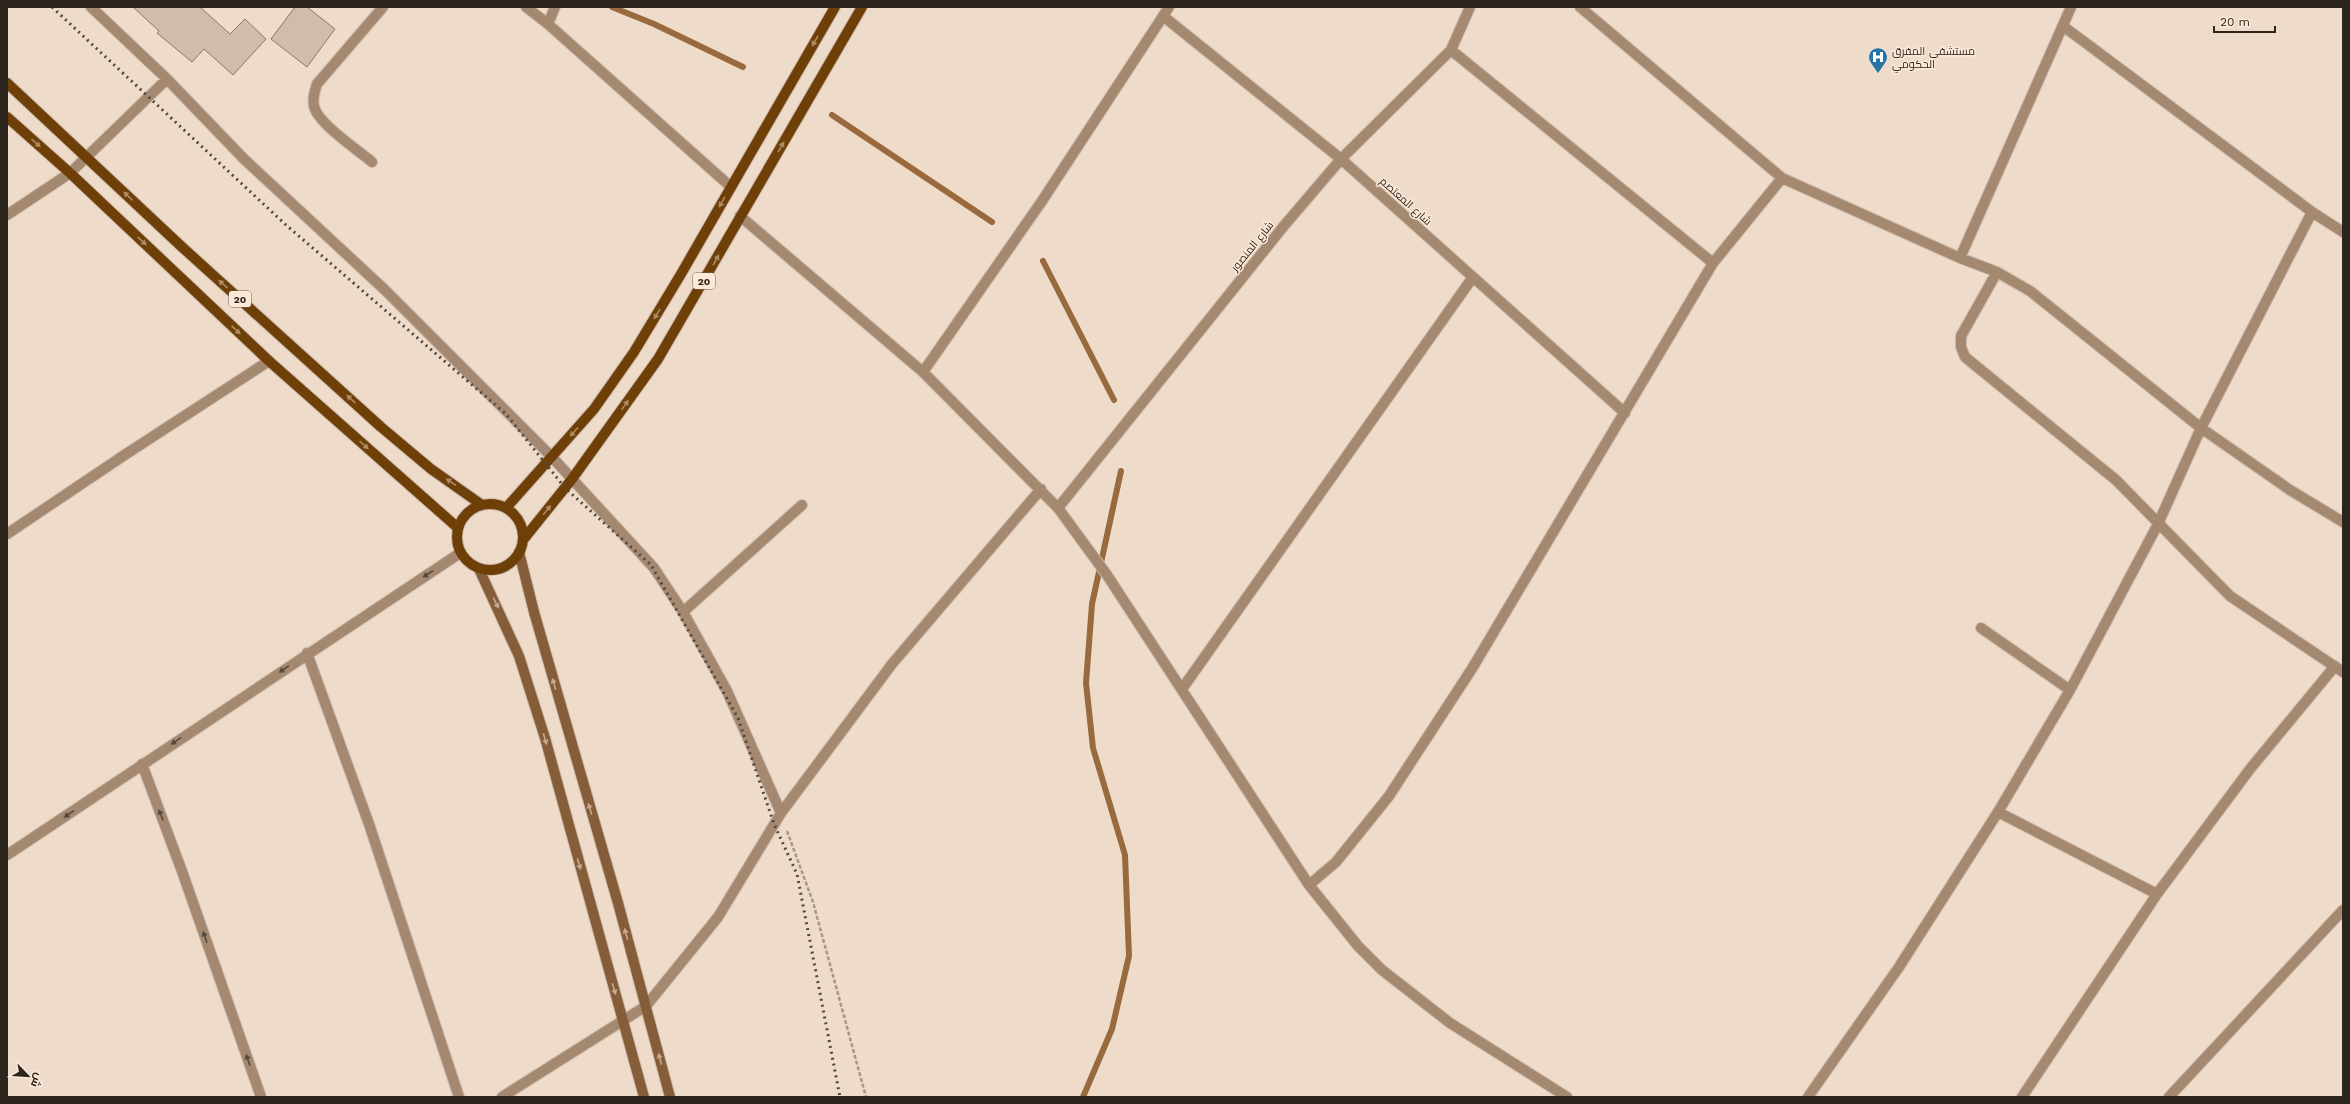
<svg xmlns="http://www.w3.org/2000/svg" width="2350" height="1104" font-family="'Work Sans',Cairo,sans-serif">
<rect width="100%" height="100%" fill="#efdbca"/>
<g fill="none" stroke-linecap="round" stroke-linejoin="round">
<path stroke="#986a3e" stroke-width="6" d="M 612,7 L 654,24 L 743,67
M 832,115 L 992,222
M 1043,261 L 1114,400
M 1083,1097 L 1112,1029 L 1129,956 L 1125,855 L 1093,748 L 1086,683 L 1092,604 L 1121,471"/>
</g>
<path fill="#cfbcab" stroke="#8a7869" d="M 133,7 L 200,7 L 230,34 L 245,19 L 266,39 L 233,75 L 204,49 L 192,62 L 157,33 L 159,31 Z
M 295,7 L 307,7 L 335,29 L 307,67 L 271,39 Z"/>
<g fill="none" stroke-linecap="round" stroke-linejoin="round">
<g stroke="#ccbaab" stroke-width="12">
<path id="street" d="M 91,7 L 167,79 L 244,159 L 385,290 L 551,456 L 654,568 L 683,612 L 727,691 L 781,813
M 526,7 L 548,24
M 555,7 L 548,24 L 731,187
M 1580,7 L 1782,178 L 1960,258 L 1997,272 L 2030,291 L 2201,428 L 2290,490 L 2343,522
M 1163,16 L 1341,159 L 1625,413
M 2063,26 L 2312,212 L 2343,232
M 1451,50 L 1713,263
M 372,162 C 358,150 317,123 314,106 C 312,98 315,91 317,84 L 383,7
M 7,215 L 70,173 L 167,79
M 740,216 L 923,372 L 1058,508 L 1107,575 L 1309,885 L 1358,946 L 1382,970 L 1450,1023 L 1567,1097
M 1960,258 L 2071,7
M 1997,272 L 1961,336 L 1961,347 L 1965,357 L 2116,480 L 2230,596 L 2343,672
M 923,372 L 1042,201 L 1169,7
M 1058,508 L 1283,227 L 1341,159 L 1451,50 L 1470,7
M 7,534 L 123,456 L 269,361
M 683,612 L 802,505
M 1981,628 L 2070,690
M 307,653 L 369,824 L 459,1097
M 1182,689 L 1473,277
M 142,764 L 183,874 L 261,1097
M 1998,812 L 2157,894
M 7,855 L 460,553
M 1309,885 L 1336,862 L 1389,796 L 1473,667 L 1713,263 L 1782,178
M 502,1097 L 646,1006 L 718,917 L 781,813 L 892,664 L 1041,489
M 1808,1097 L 1899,967 L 1998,812 L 2070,690 L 2158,524 L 2201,428 L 2312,212
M 2022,1097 L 2157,894 L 2250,769 L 2335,666
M 2169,1097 L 2343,910"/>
</g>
<g stroke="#ccbaab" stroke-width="12">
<path id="secondary" d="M 519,552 L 534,612 L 618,903 L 670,1097
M 479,569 L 519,656 L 545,738 L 644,1097"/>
</g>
<g stroke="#ccbaab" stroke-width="12">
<path id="primary" d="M 7,83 L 182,247 L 381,427 L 431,469 L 482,505
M 7,117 L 70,173 L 269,361 L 458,528
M457 537a33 33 0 1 1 66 0a33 33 0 1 1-66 0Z
M 506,508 L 594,409 L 634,352 L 681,274 L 835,7
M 523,540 L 572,479 L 658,359 L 862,7"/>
</g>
<path stroke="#a7978a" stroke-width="2.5" stroke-dasharray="4 2" stroke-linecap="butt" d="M 787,831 L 813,902 L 866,1097"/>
<use href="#street" stroke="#a48870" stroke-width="10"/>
<use href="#secondary" stroke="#855d39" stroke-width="10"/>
<use href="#primary" stroke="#6e3f07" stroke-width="10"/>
<path stroke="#51483f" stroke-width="3" stroke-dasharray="2 4" stroke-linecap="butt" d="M 52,7 L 286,225 L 506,414 L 565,488 L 651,565 L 738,718 L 774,824 L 797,874 L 840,1097"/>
</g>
<defs><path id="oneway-solid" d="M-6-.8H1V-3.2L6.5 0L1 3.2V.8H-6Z"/></defs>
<g fill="#ae8b65">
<use href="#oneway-solid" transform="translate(815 41) rotate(120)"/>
<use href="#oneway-solid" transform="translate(36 143) rotate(42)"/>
<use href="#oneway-solid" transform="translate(781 147) rotate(-60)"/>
<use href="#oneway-solid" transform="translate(128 196) rotate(-137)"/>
<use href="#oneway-solid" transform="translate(722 202) rotate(120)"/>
<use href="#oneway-solid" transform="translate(142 241) rotate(43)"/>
<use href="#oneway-solid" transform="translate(716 260) rotate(-61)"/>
<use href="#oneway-solid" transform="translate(223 284) rotate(-138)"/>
<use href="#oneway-solid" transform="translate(657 314) rotate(121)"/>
<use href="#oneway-solid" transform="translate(236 330) rotate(43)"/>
<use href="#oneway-solid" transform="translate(351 399) rotate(-137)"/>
<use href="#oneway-solid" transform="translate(625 405) rotate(-55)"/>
<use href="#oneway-solid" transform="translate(574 432) rotate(132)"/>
<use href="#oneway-solid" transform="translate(364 445) rotate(42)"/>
<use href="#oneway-solid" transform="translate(451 482) rotate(-145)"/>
<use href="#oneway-solid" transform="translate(547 510) rotate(-51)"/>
</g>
<g fill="#56483b">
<use href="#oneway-solid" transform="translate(428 574) rotate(147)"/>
<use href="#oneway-solid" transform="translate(284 669) rotate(146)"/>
<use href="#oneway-solid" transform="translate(176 741) rotate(146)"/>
<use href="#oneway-solid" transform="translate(69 814) rotate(146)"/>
<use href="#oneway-solid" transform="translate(161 815) rotate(-111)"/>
<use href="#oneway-solid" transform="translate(205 937) rotate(-109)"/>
<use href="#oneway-solid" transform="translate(248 1060) rotate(-109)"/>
</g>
<g fill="#c6a990">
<use href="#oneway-solid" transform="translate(496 603) rotate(63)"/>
<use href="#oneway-solid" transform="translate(554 684) rotate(-106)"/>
<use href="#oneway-solid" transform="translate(545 739) rotate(74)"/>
<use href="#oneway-solid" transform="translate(590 809) rotate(-107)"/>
<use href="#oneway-solid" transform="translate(579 864) rotate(74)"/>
<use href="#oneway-solid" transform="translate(626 934) rotate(-105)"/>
<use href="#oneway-solid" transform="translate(614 989) rotate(74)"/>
<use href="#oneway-solid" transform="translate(660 1059) rotate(-105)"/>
</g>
<defs>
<g id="hospital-pin" transform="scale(1)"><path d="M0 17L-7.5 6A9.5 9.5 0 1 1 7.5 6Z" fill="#2974a7" stroke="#fce8d7"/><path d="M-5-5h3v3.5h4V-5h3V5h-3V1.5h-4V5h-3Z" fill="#fff"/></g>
</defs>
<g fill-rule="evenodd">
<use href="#hospital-pin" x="1878" y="57"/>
</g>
<g text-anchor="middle" stroke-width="3" stroke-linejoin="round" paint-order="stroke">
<g fill="#fce8d7" stroke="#6a6056" stroke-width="1">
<rect x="693" y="273" width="22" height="16" rx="3"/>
<rect x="229" y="291" width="22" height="16" rx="3"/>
</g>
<g font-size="10" font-weight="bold" fill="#2c251e">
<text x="704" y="285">20</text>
<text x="240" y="303">20</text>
</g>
<g font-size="11" fill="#2c251e" stroke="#fce8d7" text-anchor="start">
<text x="1892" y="55">مستشفى المفرق<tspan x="1892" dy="13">الحكومي</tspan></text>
</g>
<g font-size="11" fill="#2c251e" stroke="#fce8d7">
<text transform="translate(1406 201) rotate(42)" y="4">شارع المعتصم</text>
<text transform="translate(1252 246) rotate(-51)" y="4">شارع المنصور</text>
</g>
</g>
<rect width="2350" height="1104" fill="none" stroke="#2c251e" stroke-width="16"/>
<g transform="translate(28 1076) rotate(115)" stroke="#fce8d7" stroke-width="3" paint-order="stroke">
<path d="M0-3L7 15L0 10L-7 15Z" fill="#2c251e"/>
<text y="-6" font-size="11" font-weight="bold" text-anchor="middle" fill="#2c251e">ش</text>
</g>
<path d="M2214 26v6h61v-6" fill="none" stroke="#2c251e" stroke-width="2"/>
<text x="2220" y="26" font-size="12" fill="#2c251e" stroke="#fce8d7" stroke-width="3" paint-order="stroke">20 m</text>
</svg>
